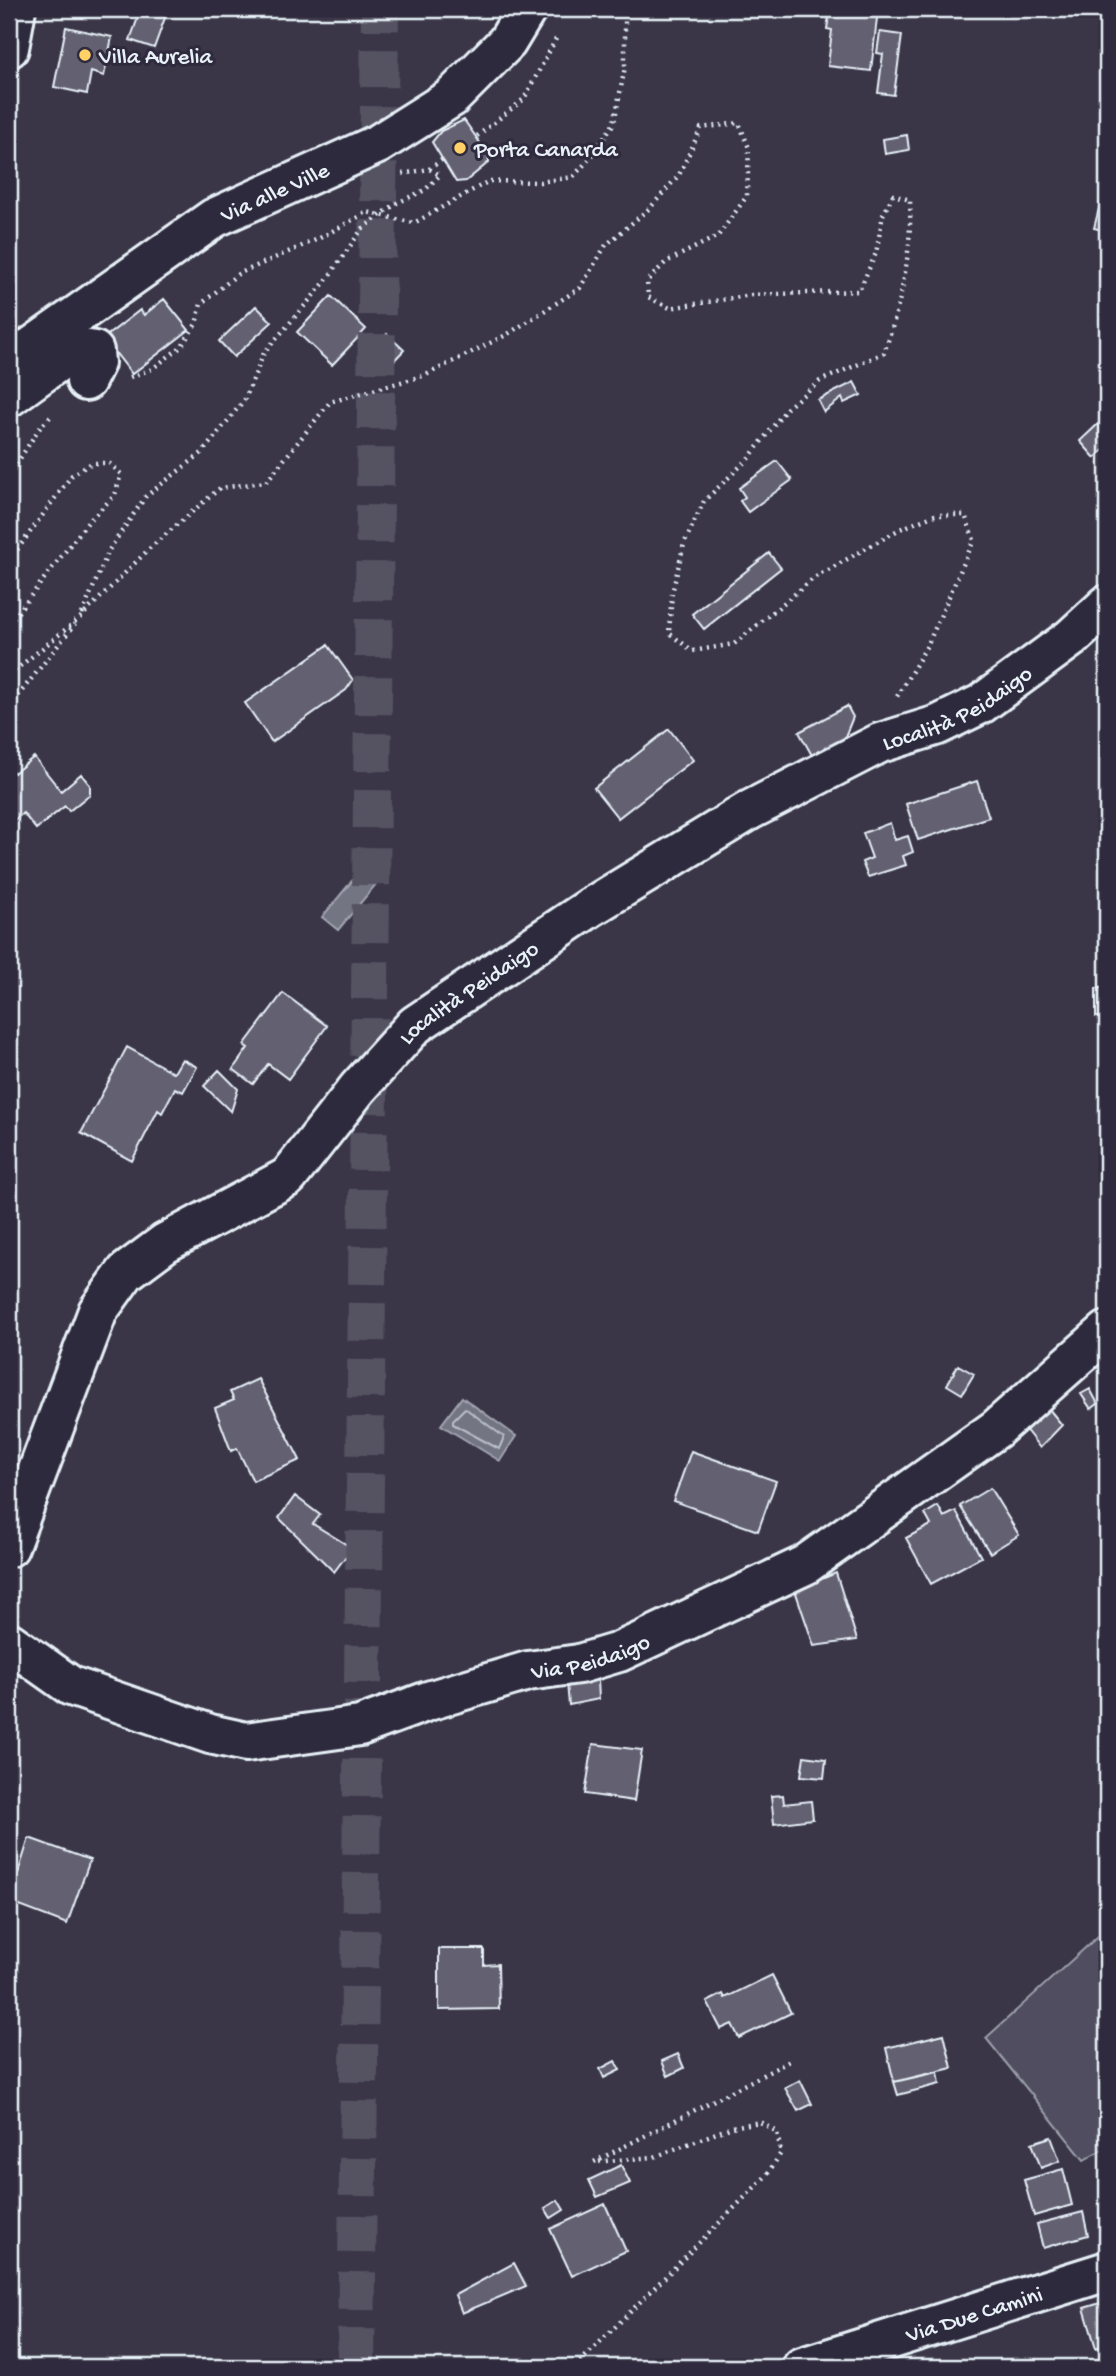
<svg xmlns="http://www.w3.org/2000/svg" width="1116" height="2376" font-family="'Gochi Hand',sans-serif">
<rect width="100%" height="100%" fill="#3a3648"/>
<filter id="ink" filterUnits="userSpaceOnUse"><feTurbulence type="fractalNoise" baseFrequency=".0143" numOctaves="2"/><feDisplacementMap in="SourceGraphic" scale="14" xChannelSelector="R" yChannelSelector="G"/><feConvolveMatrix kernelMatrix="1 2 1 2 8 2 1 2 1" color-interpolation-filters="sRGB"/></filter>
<g filter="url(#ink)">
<path fill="#504e5f" stroke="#9ca0ac" stroke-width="2" d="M 1107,1928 L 1107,2147 L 1084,2160 L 986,2038 Z"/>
<path fill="#737482" stroke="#a2a6b1" stroke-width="2" d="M 366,864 L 382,877 L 338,930 L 322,917 Z
M 462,1397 L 516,1436 L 500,1461 L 441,1425 Z"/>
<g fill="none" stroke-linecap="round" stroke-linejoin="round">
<path stroke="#b9bfc9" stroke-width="2" d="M 465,1408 L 504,1437 L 499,1449 L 453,1424 L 453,1420 Z"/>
</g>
<path fill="#636171" stroke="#e8f1f8" stroke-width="2" d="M 141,9 L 166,15 L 154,48 L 130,40 Z
M 830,9 L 878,9 L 871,71 L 828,66 L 832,30 L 827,29 Z
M 66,27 L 112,37 L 104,76 L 91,72 L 87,94 L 54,87 Z
M 880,32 L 902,35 L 894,95 L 878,93 L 883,54 L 877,53 Z
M 464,120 L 488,154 L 489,162 L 466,181 L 456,182 L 432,142 L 441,131 Z
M 907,135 L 909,150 L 885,154 L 883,139 Z
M 1107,177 L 1107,231 L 1094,228 Z
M 331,296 L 366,329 L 332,365 L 297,332 Z
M 164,299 L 189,330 L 132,374 L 104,338 L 140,310 L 144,315 Z
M 256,306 L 272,322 L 234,357 L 219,341 Z
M 387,334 L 404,350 L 387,368 L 370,352 Z
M 854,382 L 861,395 L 844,403 L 842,398 L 824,412 L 818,400 Z
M 1098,424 L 1107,434 L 1107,447 L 1095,458 L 1080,441 Z
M 777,461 L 792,480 L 748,512 L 740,501 L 745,497 L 739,488 Z
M 769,553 L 781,568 L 704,629 L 692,614 Z
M 328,645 L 353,680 L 346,690 L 272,742 L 245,703 Z
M 847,706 L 853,717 L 842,744 L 814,759 L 799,732 Z
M 669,729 L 693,760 L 618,818 L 594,788 Z
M 34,757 L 61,791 L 81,774 L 90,785 L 90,794 L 69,811 L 65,806 L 36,829 L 23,813 L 12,822 L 9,817 L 9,767 L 14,773 Z
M 977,781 L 989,817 L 918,840 L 906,804 Z
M 890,823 L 895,840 L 908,836 L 913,852 L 903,856 L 906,865 L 868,877 L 862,862 L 872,858 L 863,833 Z
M 1096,988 L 1107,988 L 1107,1017 L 1096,1017 Z
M 283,993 L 327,1026 L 288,1079 L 268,1064 L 253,1084 L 233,1069 L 248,1048 L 244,1045 Z
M 127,1047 L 174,1073 L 182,1059 L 197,1067 L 183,1092 L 175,1088 L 162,1113 L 158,1110 L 132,1161 L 81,1133 Z
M 219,1070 L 238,1089 L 231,1112 L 204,1086 Z
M 958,1365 L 974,1374 L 962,1394 L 947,1385 Z
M 258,1379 L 300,1460 L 253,1481 L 237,1448 L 231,1451 L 215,1408 L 234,1400 L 230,1392 Z
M 1090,1389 L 1098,1404 L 1091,1409 L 1081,1394 Z
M 1049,1409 L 1062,1425 L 1040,1448 L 1025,1429 Z
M 691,1451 L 776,1481 L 758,1531 L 673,1501 Z
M 990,1488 L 1019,1535 L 990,1553 L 960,1506 Z
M 295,1496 L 320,1515 L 313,1524 L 352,1548 L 334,1572 L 279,1518 Z
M 938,1506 L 944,1517 L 956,1511 L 981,1557 L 931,1584 L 906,1538 L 931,1525 L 925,1514 Z
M 836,1573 L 857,1640 L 814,1646 L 795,1590 Z
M 598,1680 L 599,1699 L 569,1705 L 567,1683 Z
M 593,1744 L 642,1750 L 634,1801 L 585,1794 Z
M 804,1756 L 826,1759 L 824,1778 L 801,1776 Z
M 783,1795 L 784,1804 L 811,1801 L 813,1819 L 774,1824 L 771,1796 Z
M 29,1838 L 90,1860 L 67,1924 L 9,1902 Z
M 439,1949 L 484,1949 L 484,1965 L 498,1964 L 499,2009 L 439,2010 Z
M 772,1975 L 791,2013 L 739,2038 L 732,2024 L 721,2029 L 707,2002 L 723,1994 L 725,1998 Z
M 944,2034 L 952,2068 L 894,2082 L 886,2048 Z
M 678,2054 L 684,2068 L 668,2076 L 662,2061 Z
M 615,2061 L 620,2070 L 604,2078 L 600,2069 Z
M 938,2072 L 940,2084 L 898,2095 L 894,2082 Z
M 800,2080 L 812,2104 L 798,2111 L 785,2088 Z
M 1051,2137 L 1060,2161 L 1041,2168 L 1032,2143 Z
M 621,2165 L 630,2183 L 597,2197 L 589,2180 Z
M 1063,2169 L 1072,2205 L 1034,2216 L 1024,2180 Z
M 558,2200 L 564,2210 L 551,2218 L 545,2208 Z
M 605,2204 L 626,2251 L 572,2276 L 550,2229 Z
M 1083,2212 L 1088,2235 L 1043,2248 L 1037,2224 Z
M 514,2263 L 526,2286 L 462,2313 L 455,2295 Z
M 1107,2301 L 1107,2344 L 1096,2348 L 1084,2308 Z"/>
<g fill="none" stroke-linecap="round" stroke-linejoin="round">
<path stroke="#545262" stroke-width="38" stroke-dasharray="38 19" stroke-linecap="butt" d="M 356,2367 L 380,9"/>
<g stroke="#e8f1f8" stroke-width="44">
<g id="minor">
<path id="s1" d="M 9,363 L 214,218 L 378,144 L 451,98 L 507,42 L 527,9"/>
<path d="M 9,397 L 77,348 L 94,351 L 95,363 L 86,381"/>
<path id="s2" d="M 9,1547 L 98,1311 L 126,1272 L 165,1243 L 288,1177 L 358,1088 L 415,1025 L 591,907 L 750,810 L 880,743 L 938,725 L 981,704 L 1071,638 L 1107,605"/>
<path id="s3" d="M 9,1642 L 71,1686 L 210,1734 L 246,1742 L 360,1726 L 428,1701 L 528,1671 L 579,1664 L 619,1652 L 805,1565 L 996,1429 L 1107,1331"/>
<path id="s4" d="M 802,2367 L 1107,2271"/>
</g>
</g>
<g stroke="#e8f1f8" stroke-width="44">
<path id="major" d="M 9,48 L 16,9"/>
</g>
<path stroke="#e8f1f8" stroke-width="4.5" stroke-dasharray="2 5" stroke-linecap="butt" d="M 477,136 L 524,99 L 558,35
M 429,169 L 443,159
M 130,377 L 152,369 L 181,347 L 196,324 L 201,304 L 238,274 L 318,239 L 367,212 L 414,223 L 489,181 L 540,182 L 573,177 L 592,156 L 614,123 L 625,67 L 625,9
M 9,476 L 38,430 L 52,415
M 9,561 L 72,475 L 92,463 L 109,463 L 121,474 L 115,495 L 88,522 L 9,624
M 82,614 L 109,550 L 146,496 L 202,453 L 245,399 L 264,353 L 325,282 L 362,229 L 397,203 L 425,190 L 440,175 L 429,169 L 402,174
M 9,675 L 81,617 L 151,547 L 220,488 L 266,482 L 330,402 L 426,375 L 508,334 L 580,288 L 606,245 L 650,208 L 679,175 L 701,128 L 739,123 L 749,148 L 747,196 L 718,236 L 666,262 L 647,281 L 648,297 L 670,308 L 752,295 L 859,291 L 876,253 L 883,215 L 893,195 L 910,200 C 912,253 901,303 884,353 L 820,381 L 787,408 L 749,458 L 704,501 L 684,544 L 672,593 L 669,633 L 693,651 L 734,644 L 814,578 L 900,529 L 935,515 L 965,515 L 974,540 L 928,644 L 895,700
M 9,707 L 75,624
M 575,2367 L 766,2176 L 781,2153 L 777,2132 L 760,2122 L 732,2127 L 654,2157 L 594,2162 L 792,2060"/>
<use href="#minor" stroke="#2f2a3d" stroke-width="38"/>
<use href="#major" stroke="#2f2a3d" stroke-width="38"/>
</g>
</g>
<g fill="#ffd166" stroke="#2f2a3d" stroke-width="2.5">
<circle cx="85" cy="55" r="7"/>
<circle cx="460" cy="148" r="7"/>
</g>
<g text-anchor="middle" stroke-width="6" stroke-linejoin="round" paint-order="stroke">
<g font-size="23" fill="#e8f1f8" stroke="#2f2a3d" text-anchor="start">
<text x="99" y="63">Villa Aurelia</text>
<text x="474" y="156">Porta Canarda</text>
</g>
<g font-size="23" fill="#e8f1f8" stroke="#2f2a3d">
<text dy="8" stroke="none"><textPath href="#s1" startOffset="317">Via alle Ville</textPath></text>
<text dy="8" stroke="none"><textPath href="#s2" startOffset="1316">Località Peidaigo</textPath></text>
<text dy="8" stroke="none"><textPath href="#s2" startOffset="749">Località Peidaigo</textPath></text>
<text dy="8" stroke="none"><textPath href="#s3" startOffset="616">Via Peidaigo</textPath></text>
<text dy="8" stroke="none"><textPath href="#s4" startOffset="180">Via Due Camini</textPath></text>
</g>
</g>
<rect width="1116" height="2376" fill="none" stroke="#2f2a3d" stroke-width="35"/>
<rect x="18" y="18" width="1081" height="2341" fill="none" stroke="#e8f1f8" stroke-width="2.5" filter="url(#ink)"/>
</svg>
